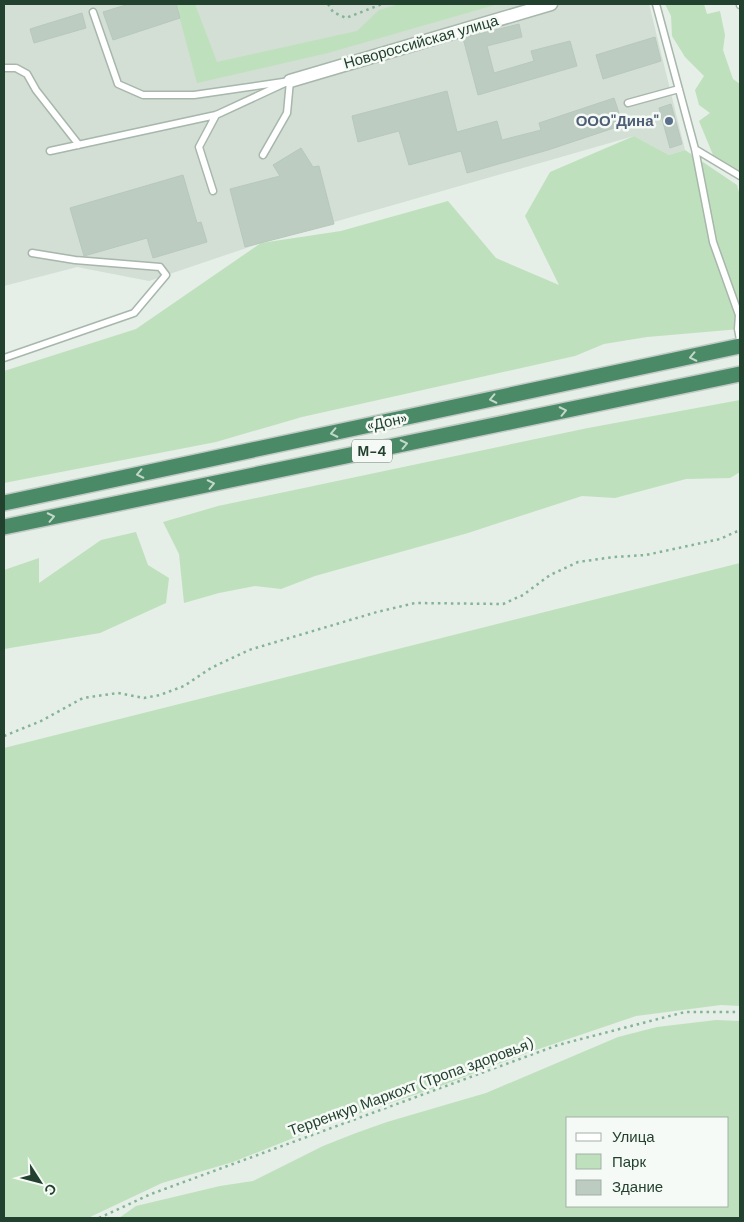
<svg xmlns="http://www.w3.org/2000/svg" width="744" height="1222" font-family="'DM Sans',sans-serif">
<rect width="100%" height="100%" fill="#e5eee7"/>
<path fill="#d3ded5" d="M 4,4 L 649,4 L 685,150 L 669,155 L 634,136 L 261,243 L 149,281 L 77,267 L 4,286 Z"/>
<path fill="#bfe0bd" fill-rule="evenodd" d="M 176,4 L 195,4 L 217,62 L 357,31 L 379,10 L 399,4 L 498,4 L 328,53 L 197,83 Z
M 665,4 L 704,4 L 707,14 L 720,11 L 725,35 L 723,50 L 733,79 L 740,84 L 740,171 L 713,155 L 699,121 L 710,113 L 699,105 L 695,90 L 704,76 L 685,57 L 672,36 L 671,16 Z
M 634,136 L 669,155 L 685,150 L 737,185 L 740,196 L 740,329 L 647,337 L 604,344 L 575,356 L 302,417 L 216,442 L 4,483 L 4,371 L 136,329 L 261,243 L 341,231 L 448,201 L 496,258 L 559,285 L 525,216 L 550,172 Z
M 740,400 L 740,472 L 730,478 L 686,479 L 615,498 L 582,496 L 468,533 L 315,576 L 281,589 L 255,586 L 219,593 L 184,603 L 179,554 L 163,522 L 218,506 L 588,428 Z
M 136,532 L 148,565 L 169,578 L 166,603 L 100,633 L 4,649 L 4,570 L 39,558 L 39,583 L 101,540 Z
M 740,563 L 740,1006 L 721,1005 L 636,1016 L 530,1052 L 438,1087 L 331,1123 L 233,1162 L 162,1183 L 88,1218 L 4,1218 L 4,748 Z
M 716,1020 L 740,1021 L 740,1218 L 119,1218 L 136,1206 L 220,1186 L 253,1181 L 323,1146 L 356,1133 L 387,1122 L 486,1093 L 618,1037 L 657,1027 ZM 728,1118 L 728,1206 L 568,1206 L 568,1118 Z"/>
<path fill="#bcccc1" stroke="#b6c9bb" d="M 129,4 L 176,4 L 180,18 L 113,40 L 103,12 Z
M 82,13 L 86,28 L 34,43 L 30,29 Z
M 519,24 L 522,37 L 487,46 L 494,73 L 534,61 L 531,51 L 570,41 L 577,66 L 478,95 L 463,38 Z
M 655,37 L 661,61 L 603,79 L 596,55 Z
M 447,91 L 457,132 L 497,121 L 502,140 L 541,130 L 539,123 L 614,98 L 623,125 L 548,150 L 467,173 L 461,151 L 409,165 L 399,131 L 358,142 L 352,116 Z
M 671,104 L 682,144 L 670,148 L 659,108 Z
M 301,148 L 313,167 L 319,166 L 334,224 L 245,247 L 230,189 L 280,176 L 273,165 Z
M 183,175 L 197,223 L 201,222 L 207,242 L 153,258 L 147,238 L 84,256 L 70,208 Z"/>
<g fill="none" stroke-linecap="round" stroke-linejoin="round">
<g stroke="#a7b7ac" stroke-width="9">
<path id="service" d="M 656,4 L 695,149 L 713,242 L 739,315 L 738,329 L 740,340
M 740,4 L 740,5
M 93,12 L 118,84 L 143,95 L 194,95 L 290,81
M 4,68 L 16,68 L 27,74 L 36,90 L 79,145
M 628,103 L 679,89
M 695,149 L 740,176
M 50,151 L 216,115 L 285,83
M 263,155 L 287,113 L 290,81
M 213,191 L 199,147 L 216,115
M 4,358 L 134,313 L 166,275 L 160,267 L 75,260 L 32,253"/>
</g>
<g stroke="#a7b7ac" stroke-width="15">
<path id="minor" d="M 290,81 L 551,4"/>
</g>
<g stroke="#c1cac5" stroke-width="18">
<path id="trunk" d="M 4,503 L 740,346
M 4,527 L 740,374"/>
</g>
<path stroke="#84b395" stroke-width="2.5" stroke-dasharray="2.5 4" stroke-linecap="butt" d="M 328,4 L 333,12 L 346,18 L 382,4
M 4,736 L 41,721 L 83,698 L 118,693 L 144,698 L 160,695 L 184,686 L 211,668 L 249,650 L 377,612 L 415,603 L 503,604 L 523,595 L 550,575 L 578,562 L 614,557 L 646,555 L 720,539 L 740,530
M 99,1218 L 151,1194 L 558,1045 L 685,1012 L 740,1012"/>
<use href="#service" stroke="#fff" stroke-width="6"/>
<use href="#minor" stroke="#fff" stroke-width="12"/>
<use href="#trunk" stroke="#4a8a66" stroke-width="15"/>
</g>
<defs><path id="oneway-chevron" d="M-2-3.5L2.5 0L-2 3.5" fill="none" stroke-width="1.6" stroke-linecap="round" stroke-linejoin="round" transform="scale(1.25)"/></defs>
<g stroke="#c2d8cb">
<use href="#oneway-chevron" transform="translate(693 357) rotate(168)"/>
<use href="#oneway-chevron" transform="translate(493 399) rotate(168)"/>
<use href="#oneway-chevron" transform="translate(563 411) rotate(-12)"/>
<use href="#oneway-chevron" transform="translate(334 433) rotate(168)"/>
<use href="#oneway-chevron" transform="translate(404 444) rotate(-12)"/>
<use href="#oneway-chevron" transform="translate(140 474) rotate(168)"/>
<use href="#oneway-chevron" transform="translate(211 484) rotate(-12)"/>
<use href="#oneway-chevron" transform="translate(51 517) rotate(-12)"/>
</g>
<circle fill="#5c6f8a" stroke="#f6faf6" stroke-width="2" cx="669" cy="121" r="5"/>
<g text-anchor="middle" stroke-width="5" stroke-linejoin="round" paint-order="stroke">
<rect fill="#f6faf6" stroke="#62786b" stroke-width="1" x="352" y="439.5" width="40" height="23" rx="4"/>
<g font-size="14" font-weight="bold" fill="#23412f">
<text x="372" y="456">М-4</text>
</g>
<g font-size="15" fill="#23412f" stroke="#f6faf6">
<text transform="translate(421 42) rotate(-16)" y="5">Новороссийская улица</text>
<text transform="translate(387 422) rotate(-12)" y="5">«Дон»</text>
<text transform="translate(411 1087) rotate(-20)" y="5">Терренкур Маркохт (Тропа здоровья)</text>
</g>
<g font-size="15" font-weight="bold" fill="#4e5e75" stroke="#f6faf6" text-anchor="end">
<text x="659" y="126">ООО"Дина"</text>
</g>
</g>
<rect width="744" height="1222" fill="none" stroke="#23412f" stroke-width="10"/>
<rect x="566" y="1117" width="162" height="90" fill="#f6faf6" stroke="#a2b0a6"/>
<rect x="576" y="1133" width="25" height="8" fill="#ffffff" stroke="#a2b0a6"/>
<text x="612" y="1142" font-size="15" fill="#23412f">Улица</text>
<rect x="576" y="1154" width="25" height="15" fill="#bfe0bd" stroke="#a2b0a6"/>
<text x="612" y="1167" font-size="15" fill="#23412f">Парк</text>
<rect x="576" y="1180" width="25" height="15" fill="#bcccc1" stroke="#a2b0a6"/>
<text x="612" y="1192" font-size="15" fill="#23412f">Здание</text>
<g transform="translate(40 1182) rotate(126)" stroke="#f6faf6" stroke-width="4" paint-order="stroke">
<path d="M0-4L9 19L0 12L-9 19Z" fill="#23412f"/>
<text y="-8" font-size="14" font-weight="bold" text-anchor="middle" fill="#23412f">С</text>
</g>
</svg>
